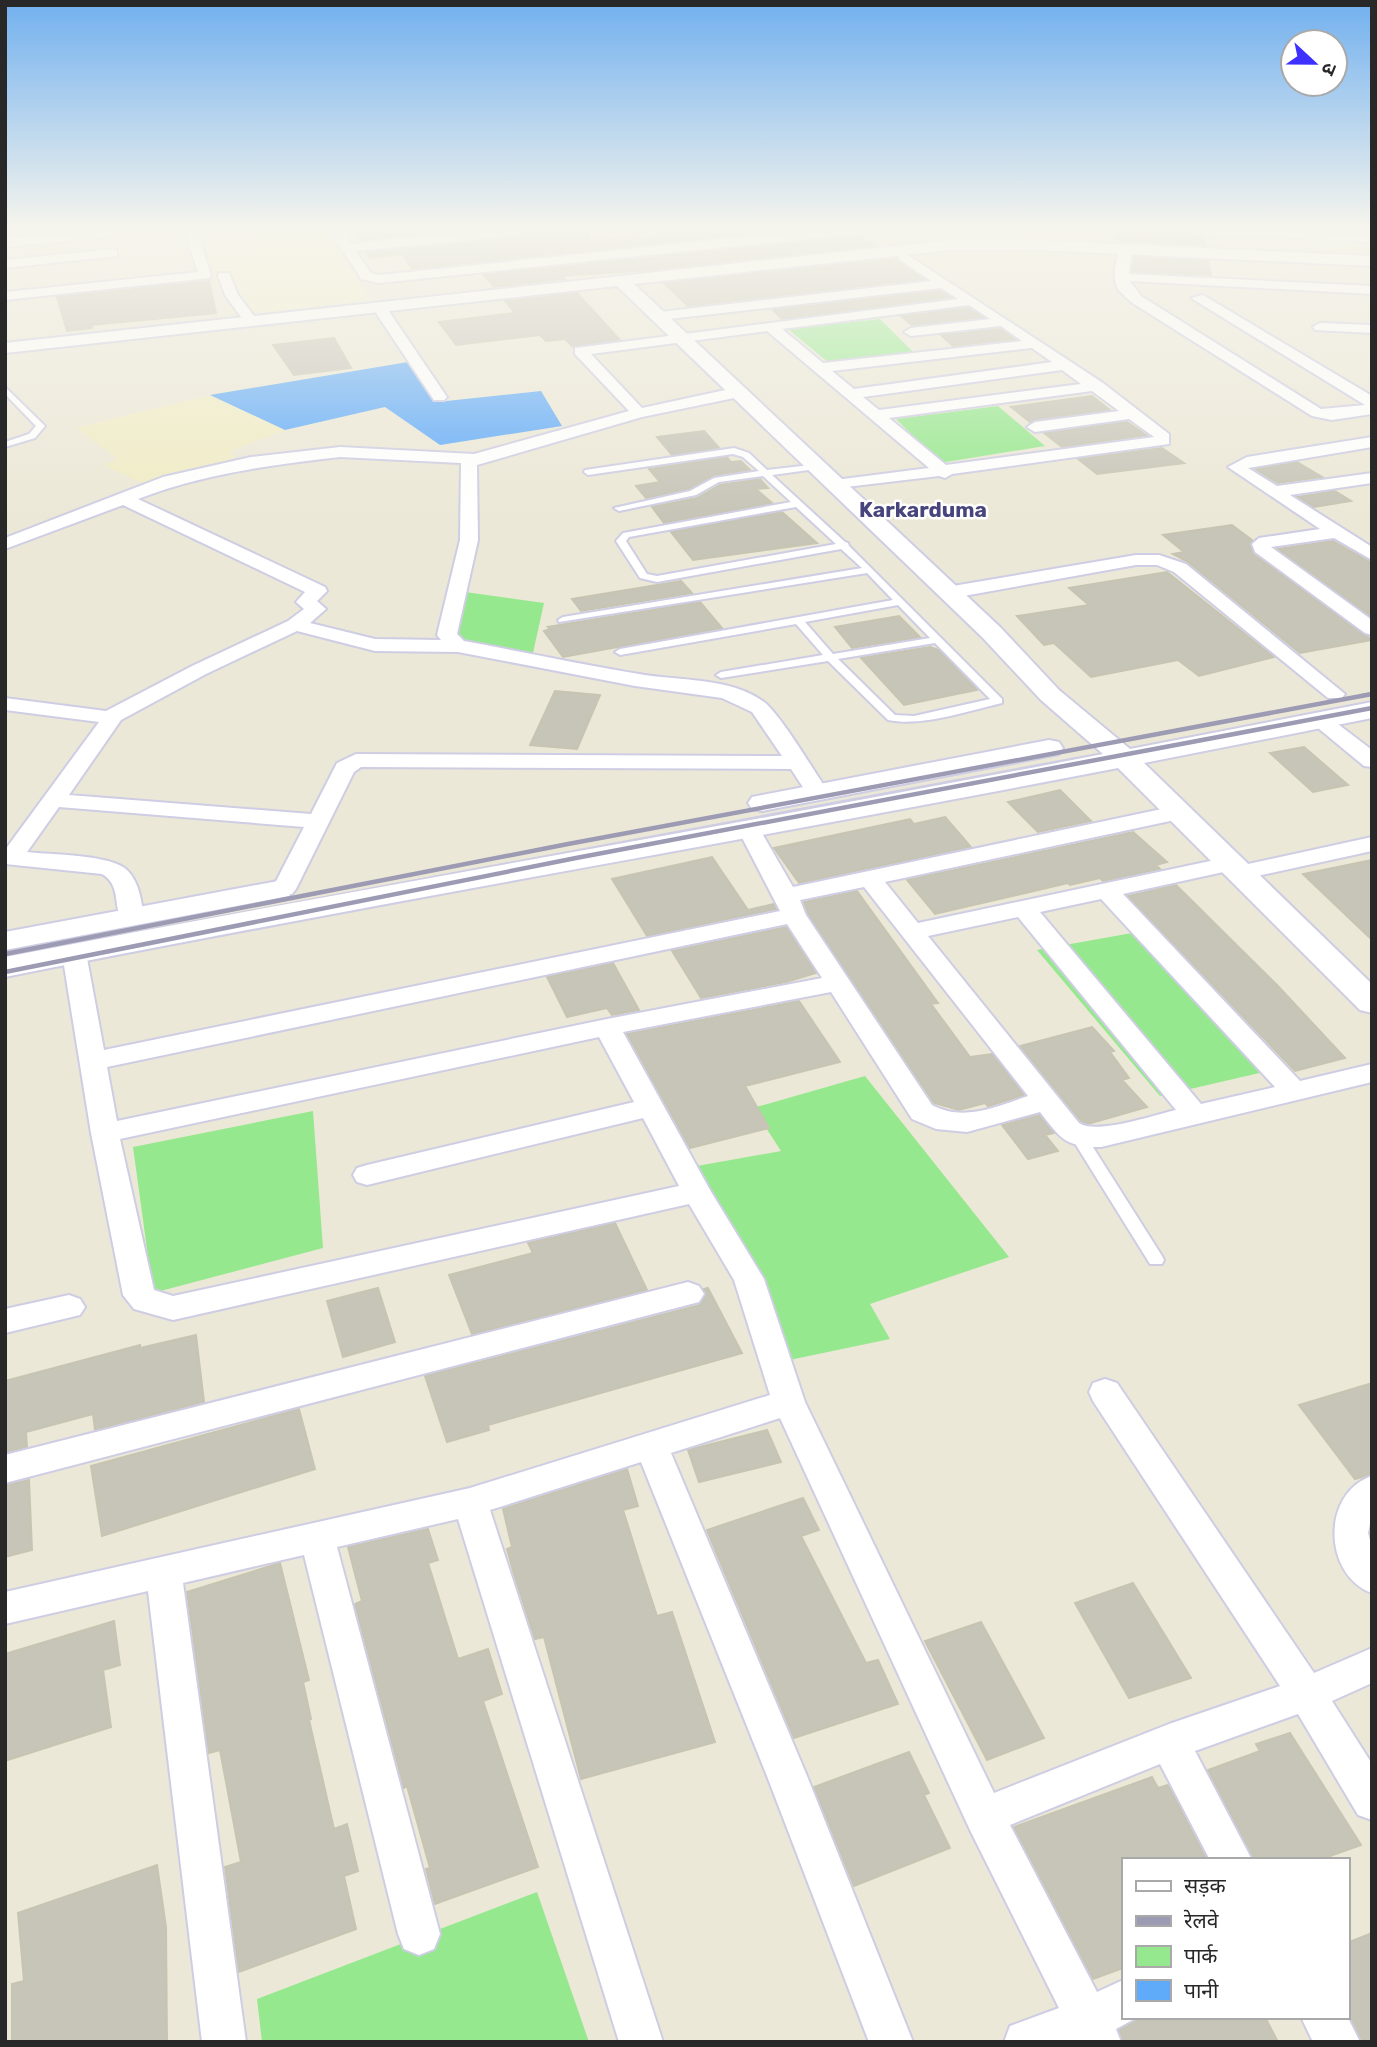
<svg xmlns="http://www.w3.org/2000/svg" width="1377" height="2047" font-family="Rubik,'Noto Sans Devanagari',sans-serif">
<rect width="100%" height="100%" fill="#ece8d7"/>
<path fill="#f0ecc5" d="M 186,229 L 323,229 L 371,300 L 234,315 Z
M 210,395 L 285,430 L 231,451 L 234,458 L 150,487 L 103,465 L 118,459 L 76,428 Z"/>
<path fill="#96e88e" d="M 880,319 L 914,353 L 829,363 L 788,329 Z
M 998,406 L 1045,446 L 940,463 L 896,419 Z
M 458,591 L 544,603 L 533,653 L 438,639 Z
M 1132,933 L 1268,1071 L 1160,1096 L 1037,950 Z
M 865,1076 L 1009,1257 L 870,1304 L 890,1339 L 780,1362 L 680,1169 L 781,1151 L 753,1108 Z
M 313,1111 L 323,1248 L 153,1293 L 133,1147 Z
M 537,1892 L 589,2042 L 262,2042 L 257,1999 Z"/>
<path fill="#5faaf9" d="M 408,362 L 437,402 L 541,391 L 562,426 L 440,445 L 385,407 L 285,430 L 210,395 Z"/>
<path fill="#c7c4b8" stroke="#c7c5b1" stroke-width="2" d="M 397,229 L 467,229 L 361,240 L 358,235 Z
M 522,229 L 589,229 L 589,241 L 639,237 L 644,240 L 669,234 L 723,229 L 794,229 L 412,269 L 403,254 L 370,258 L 367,252 L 514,238 Z
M 1162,230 L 1188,231 L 1203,236 L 1205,245 L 1116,241 L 1114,233 L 1162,235 Z
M 860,236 L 875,246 L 650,270 L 561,276 L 564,279 L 494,287 L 484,275 Z
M 1134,257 L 1208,261 L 1211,275 L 1132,272 Z
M 896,259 L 924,279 L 688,306 L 664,283 Z
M 209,281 L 216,313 L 91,325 L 92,328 L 67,331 L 57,297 Z
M 940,291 L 951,297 L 782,319 L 773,310 Z
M 577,293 L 620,340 L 573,347 L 565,339 L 546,341 L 540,335 L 456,345 L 439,322 L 515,313 L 505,301 Z
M 968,308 L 983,317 L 912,325 L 901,316 Z
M 1000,329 L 1014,339 L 953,346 L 941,335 Z
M 334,338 L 351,368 L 294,375 L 273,345 Z
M 1092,396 L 1110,410 L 1030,422 L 1011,407 Z
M 1127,422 L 1146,435 L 1062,447 L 1044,433 Z
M 704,431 L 719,448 L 672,455 L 657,437 Z
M 1162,448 L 1184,463 L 1097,474 L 1078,459 Z
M 727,457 L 731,462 L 741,461 L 750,470 L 714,475 L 689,489 L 646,498 L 636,486 L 660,482 L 649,469 Z
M 1297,462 L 1322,477 L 1278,483 L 1255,469 Z
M 760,479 L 768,488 L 756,489 L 772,503 L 664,523 L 652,507 L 697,498 L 720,485 Z
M 1335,491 L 1351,501 L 1314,507 L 1297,497 Z
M 782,512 L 817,543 L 693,560 L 671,532 Z
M 1232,525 L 1252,540 L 1250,545 L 1253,554 L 1372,640 L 1300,653 L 1188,562 L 1173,554 L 1184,552 L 1163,535 Z
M 1333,541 L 1372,563 L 1372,617 L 1278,549 Z
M 1167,572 L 1274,657 L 1199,676 L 1178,660 L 1091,677 L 1054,643 L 1044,645 L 1017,616 L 1089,605 L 1069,588 Z
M 681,581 L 692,593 L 581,611 L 572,599 Z
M 700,602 L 722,628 L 563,657 L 544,631 L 550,629 L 548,627 Z
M 899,616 L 920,637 L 852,648 L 835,627 Z
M 930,647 L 939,650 L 977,690 L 904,705 L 861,658 Z
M 555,691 L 600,695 L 577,749 L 530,745 Z
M 1304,747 L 1348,785 L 1313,792 L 1270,753 Z
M 1060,790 L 1091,821 L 1038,832 L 1008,802 Z
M 945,817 L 971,847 L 799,883 L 774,848 L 910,819 L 914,824 Z
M 1133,832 L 1167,862 L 1156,865 L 1160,869 L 1103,881 L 1100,878 L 1070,885 L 1068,883 L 935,914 L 907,880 Z
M 712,857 L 748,910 L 774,904 L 776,909 L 647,936 L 612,879 Z
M 1372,860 L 1372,940 L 1303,874 Z
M 1176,885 L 1277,985 L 1345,1058 L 1295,1071 L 1128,896 Z
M 857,891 L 938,1003 L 931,1004 L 970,1057 L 992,1054 L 1024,1095 L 988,1106 L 985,1103 L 959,1110 L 934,1103 L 808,914 L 804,902 Z
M 786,927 L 816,973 L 786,982 L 701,998 L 672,951 Z
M 613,963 L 639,1010 L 612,1015 L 607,1008 L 567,1017 L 547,977 Z
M 799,1001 L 840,1062 L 745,1086 L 769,1128 L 690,1148 L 627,1034 Z
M 1092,1027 L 1114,1051 L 1110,1052 L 1129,1078 L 1122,1080 L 1147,1107 L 1088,1124 L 1081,1121 L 1020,1046 Z
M 1039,1115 L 1054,1133 L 1045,1135 L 1058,1151 L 1028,1159 L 1002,1125 Z
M 615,1223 L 647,1290 L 472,1334 L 449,1275 L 533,1253 L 528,1243 Z
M 378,1288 L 395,1342 L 343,1357 L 327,1301 Z
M 708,1288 L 742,1353 L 488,1425 L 489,1430 L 447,1442 L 425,1376 L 700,1305 L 706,1295 L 704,1289 Z
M 196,1335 L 204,1402 L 95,1430 L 93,1414 L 26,1432 L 27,1447 L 5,1452 L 5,1381 L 140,1345 L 140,1348 Z
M 1372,1383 L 1372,1474 L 1355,1479 L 1299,1405 Z
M 299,1409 L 315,1469 L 102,1536 L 91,1466 Z
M 767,1430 L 781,1462 L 699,1482 L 688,1450 Z
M 627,1469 L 638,1506 L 623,1510 L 640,1564 L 657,1616 L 672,1612 L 715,1742 L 581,1779 L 544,1637 L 535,1639 L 514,1574 L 507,1549 L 512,1547 L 503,1509 Z
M 29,1480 L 32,1550 L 5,1557 L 5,1485 Z
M 803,1498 L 819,1530 L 801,1536 L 866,1663 L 878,1660 L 898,1704 L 794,1738 L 707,1530 Z
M 428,1529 L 438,1560 L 428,1563 L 458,1659 L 488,1649 L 502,1694 L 483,1701 L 538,1867 L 435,1904 L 426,1869 L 430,1868 L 407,1786 L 404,1788 L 355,1604 L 362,1601 L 348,1547 Z
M 280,1563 L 309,1680 L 303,1682 L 311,1719 L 309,1720 L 334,1829 L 347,1824 L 358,1871 L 344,1876 L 356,1929 L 239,1972 L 225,1867 L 241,1862 L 220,1750 L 209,1753 L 187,1592 Z
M 1133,1583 L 1191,1678 L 1129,1698 L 1075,1603 Z
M 114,1621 L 120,1665 L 103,1670 L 111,1727 L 5,1761 L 5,1654 Z
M 981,1622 L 1044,1738 L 987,1760 L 925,1641 Z
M 1290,1733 L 1361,1845 L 1319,1860 L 1254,1860 L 1208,1770 L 1260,1751 L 1256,1744 Z
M 909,1752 L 929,1793 L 924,1795 L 950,1848 L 854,1886 L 814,1787 Z
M 1152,1777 L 1158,1788 L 1168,1785 L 1207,1860 L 1123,1860 L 1123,1968 L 1093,1979 L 1014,1827 Z
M 157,1865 L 166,1927 L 167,2042 L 12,2042 L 12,1984 L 24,1981 L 18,1913 Z
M 1372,1933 L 1372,2042 L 1362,2042 L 1347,2014 L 1347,1943 Z
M 1142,2017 L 1265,2017 L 1278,2042 L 1123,2042 L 1119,2030 Z"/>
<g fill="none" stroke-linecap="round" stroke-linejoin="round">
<g stroke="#cecde3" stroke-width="4">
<path id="service" d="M 5,387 L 45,426 L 35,438 L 5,447 L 5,442 L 29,434 L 36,426 L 5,394 Z
M 734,448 L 749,453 L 767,470 L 819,464 L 820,466 L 816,469 L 772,475 L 845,542 L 848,543 L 849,546 L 1002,699 L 1002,703 C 968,711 922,727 888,720 L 828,661 L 721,678 L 716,675 L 721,672 L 823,655 L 796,624 L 620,655 L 615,652 L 620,649 L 893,600 L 867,573 L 559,622 L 558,620 L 563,617 L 862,568 L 841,549 L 657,582 L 640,578 L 616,541 L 623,533 L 791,502 L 763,476 L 719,482 L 696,495 L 619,511 L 614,508 L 690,491 L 714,478 L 759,471 L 743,457 L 733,454 L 588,475 L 584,472 L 585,470 ZM 796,507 L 836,544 L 657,576 L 647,574 L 626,541 L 629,537 ZM 898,605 L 930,638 L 833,654 L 805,622 ZM 935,643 L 990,699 L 914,716 L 895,715 L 838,659 Z
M 1079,1132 L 1084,1133 L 1162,1256 L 1164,1260 L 1162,1264 L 1150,1264 L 1071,1137 L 1074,1133 Z"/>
</g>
<g stroke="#cecde3" stroke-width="4">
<path id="minor" d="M 184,229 L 196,229 L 211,275 L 210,278 L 5,300 L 5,292 L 198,272 Z
M 330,229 L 342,229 L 349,244 L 495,229 L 520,231 L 514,235 L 355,251 L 371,273 L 379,275 L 822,229 L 866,229 L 860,233 L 379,283 L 361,279 C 351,261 339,248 330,229 Z
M 634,229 L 648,229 L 653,234 L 643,237 Z
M 1189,229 L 1372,234 L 1372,242 L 1195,233 Z
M 106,230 L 110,231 L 110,237 L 5,247 L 5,239 Z
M 1126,246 L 1132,250 L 1129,274 L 1372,286 L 1372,294 L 1130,281 L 1141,296 L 1321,409 L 1365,405 L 1191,298 L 1203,295 L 1372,396 L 1372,414 L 1332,420 L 1312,416 L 1131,302 C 1127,298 1121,293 1118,289 C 1112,279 1114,252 1126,246 Z
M 113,249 L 117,250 L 117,256 L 5,268 L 5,260 Z
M 903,252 L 1103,383 L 1169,434 L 1169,444 L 952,474 L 945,478 L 939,476 L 829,489 L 829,481 L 835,480 L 929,468 L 767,331 L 591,354 L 642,408 L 739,387 L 747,392 L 739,397 L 642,417 L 477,465 L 478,540 L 457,634 L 464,641 C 523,652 580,664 639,674 C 677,681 731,677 764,702 C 781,715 815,773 829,793 L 826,798 L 810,798 L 791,769 L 361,767 L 354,772 L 296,889 L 292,894 L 276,894 L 272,889 L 304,827 L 59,807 L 27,852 C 50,855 113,854 128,871 C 140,884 141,901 144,917 L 141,922 L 123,922 C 112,906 122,886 102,874 L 5,864 L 5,850 L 99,722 L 5,710 L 5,698 L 106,711 L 192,666 L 288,621 L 304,609 L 296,602 L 305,592 L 123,505 L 5,549 L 5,538 L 163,477 L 251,457 L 340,447 L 474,454 L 629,411 L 575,354 L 575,348 L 958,299 L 941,288 L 660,320 L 653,316 L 660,312 L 931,281 L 899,259 L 899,253 ZM 969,305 L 990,319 L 911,328 L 904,332 L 911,336 L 1001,326 L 1022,341 L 823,363 L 782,329 ZM 1032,348 L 1052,362 L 854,389 L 832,371 ZM 1062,370 L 1081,384 L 879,410 L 863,397 ZM 1092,391 L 1119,411 L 1035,422 L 1027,427 L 1035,432 L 1129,419 L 1154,437 L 946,465 L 889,418 ZM 340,457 L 461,463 L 460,540 L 437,635 L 441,640 L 375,639 L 310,623 L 326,609 L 317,601 L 327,591 L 325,587 L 138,499 C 203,474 270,465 340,457 ZM 297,631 L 375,651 L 458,652 L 635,686 L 722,698 L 752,712 L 782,756 L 356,754 L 337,763 L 311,814 L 69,795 L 121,720 L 206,674 Z
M 219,273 L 229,273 L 238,295 L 258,321 L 256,324 L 246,324 L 225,295 L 218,276 Z
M 378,310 L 388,310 L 447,397 L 444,400 L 434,400 L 376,313 Z
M 1320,323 L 1372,325 L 1372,333 L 1315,330 L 1313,327 Z
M 1372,437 L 1372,447 L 1248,468 L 1277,486 L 1372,473 L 1372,483 L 1290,495 L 1372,547 L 1372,560 L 1334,538 L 1271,547 L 1372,620 L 1372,635 L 1365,633 L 1255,552 L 1252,544 L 1259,538 L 1320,529 L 1228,467 L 1247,457 Z
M 1136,555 L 1159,555 L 1186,564 L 1345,694 L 1342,698 L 1328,698 L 1174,572 L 1157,565 L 1136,565 L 947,599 L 938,593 L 947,587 Z
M 1319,713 L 1326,715 L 1372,750 L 1372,767 L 1364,766 L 1312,723 L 1309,719 Z
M 1176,806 L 1187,813 L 1184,818 L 885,882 L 918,923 L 1229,857 L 1237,859 L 1239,866 L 1372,837 L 1372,851 L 1239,880 L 1231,878 L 1228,871 L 1123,894 L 1300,1081 L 1372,1064 L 1372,1082 L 1101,1147 C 1065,1147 1061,1139 1040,1112 L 967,1132 L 936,1129 L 912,1119 L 831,992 L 623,1032 L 710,1190 L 764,1279 L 805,1402 L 994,1793 L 1169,1724 L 1280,1686 L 1093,1401 L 1089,1392 L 1093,1383 L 1105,1379 L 1117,1383 L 1314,1673 L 1372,1648 L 1372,1683 L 1332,1701 L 1372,1764 L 1372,1820 L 1358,1815 L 1298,1714 L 1195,1751 L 1252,1860 L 1210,1860 L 1160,1764 L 1010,1825 L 1097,1992 L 1123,1980 L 1123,2017 L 1138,2017 L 1116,2029 L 1121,2042 L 1004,2042 L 1010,2026 L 1059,2008 L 970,1830 L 780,1418 L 671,1453 L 807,1776 L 913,2042 L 869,2042 L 767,1776 L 641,1462 L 490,1510 L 663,2042 L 619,2042 L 458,1519 L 337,1547 L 440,1934 L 434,1949 L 419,1955 L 404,1949 L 398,1934 L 304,1555 L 183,1583 L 246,2042 L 202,2042 L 148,1591 L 5,1624 L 5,1592 L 470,1488 L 770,1395 L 734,1280 L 689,1204 L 173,1320 L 134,1309 L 123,1295 L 91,1133 L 62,953 L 65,948 L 83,948 L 86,953 L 104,1050 L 780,911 L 737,828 L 748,821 L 759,828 L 793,887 ZM 864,887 L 1028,1096 C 996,1107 963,1122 932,1105 L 806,915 L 800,900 ZM 1101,899 L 1275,1087 L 1201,1104 L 1040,912 ZM 1018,917 L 1176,1110 C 1154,1115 1096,1135 1079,1123 L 928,936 ZM 787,924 L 822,978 L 607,1019 L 117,1121 L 107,1067 ZM 599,1037 L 634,1102 L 367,1165 L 357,1168 L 353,1175 L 357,1182 L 367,1185 L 643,1118 L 679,1186 L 173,1296 L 154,1290 L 120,1139 Z
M 688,1282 L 699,1286 L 704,1294 L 699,1302 L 5,1483 L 5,1455 Z
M 69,1295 L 80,1299 L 85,1307 L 80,1315 L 5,1333 L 5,1309 Z
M 1372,1476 L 1372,1515 L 1368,1533 L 1372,1547 L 1372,1593 C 1323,1575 1321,1493 1372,1476 Z
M 1347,2016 L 1360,2042 L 1313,2042 L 1301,2017 Z"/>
</g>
<g stroke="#cecde3" stroke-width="4">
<path id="tertiary" d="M 951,240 L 1039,240 L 1372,256 L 1372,266 L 1039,250 L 951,250 L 634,284 L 1000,627 L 1059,690 L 1130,749 L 1372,702 L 1372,718 L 1144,763 L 1372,984 L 1372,1013 L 1360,1010 L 1118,768 C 748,840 375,903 5,977 L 5,957 C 371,886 738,825 1103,754 L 1041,700 L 982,637 L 617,286 L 5,353 L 5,343 Z
M 1049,740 L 1059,742 L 1063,748 L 1059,754 L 762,811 L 752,809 L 748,803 L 752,797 L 762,795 Z
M 278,881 L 289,884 L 293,890 L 289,896 L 5,950 L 5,932 Z"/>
</g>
<use href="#service" fill="#fff" fill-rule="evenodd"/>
<use href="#minor" fill="#fff" fill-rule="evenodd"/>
<use href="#tertiary" fill="#fff" fill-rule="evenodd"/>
<path stroke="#9d9ab4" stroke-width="3.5" d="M 1364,695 L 1372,694"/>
<path stroke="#9d9ab4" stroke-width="4.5" d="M 5,954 L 568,844 L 1372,694
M 5,972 L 576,858 L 1372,708"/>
</g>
<linearGradient id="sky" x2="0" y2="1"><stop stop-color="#71b0ef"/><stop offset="0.44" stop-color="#f6f5ed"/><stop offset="1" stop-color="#f6f5ed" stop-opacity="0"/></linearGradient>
<rect width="1377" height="516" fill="url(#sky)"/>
<g text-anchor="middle" stroke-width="5" stroke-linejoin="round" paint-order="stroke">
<g font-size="21" font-weight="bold" fill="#48457c" stroke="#fff">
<text x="923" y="517">Karkarduma</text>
</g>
</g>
<rect width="1377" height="2047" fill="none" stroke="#282828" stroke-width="14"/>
<rect x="1122" y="1858" width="228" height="161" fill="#ffffff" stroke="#a9a9a9" stroke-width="2"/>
<rect x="1136" y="1881" width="35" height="10" fill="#ffffff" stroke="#a9a9a9" stroke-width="2"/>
<text x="1184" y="1893" font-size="21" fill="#282828">सड़क</text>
<rect x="1136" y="1916" width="35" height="10" fill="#9d9ab4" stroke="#a9a9a9" stroke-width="2"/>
<text x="1184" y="1928" font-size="21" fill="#282828">रेलवे</text>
<rect x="1136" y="1946" width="35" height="21" fill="#96e88e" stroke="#a9a9a9" stroke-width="2"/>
<text x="1184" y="1963" font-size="21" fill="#282828">पार्क</text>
<rect x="1136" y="1980" width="35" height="21" fill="#5faaf9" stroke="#a9a9a9" stroke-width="2"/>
<text x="1184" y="1998" font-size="21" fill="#282828">पानी</text>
<g transform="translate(1314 63) rotate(112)"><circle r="33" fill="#ffffff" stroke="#a9a9a9" stroke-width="2"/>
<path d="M0-5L12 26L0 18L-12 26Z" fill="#3e31ff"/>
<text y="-10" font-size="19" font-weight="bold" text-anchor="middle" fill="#282828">उ</text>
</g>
</svg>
